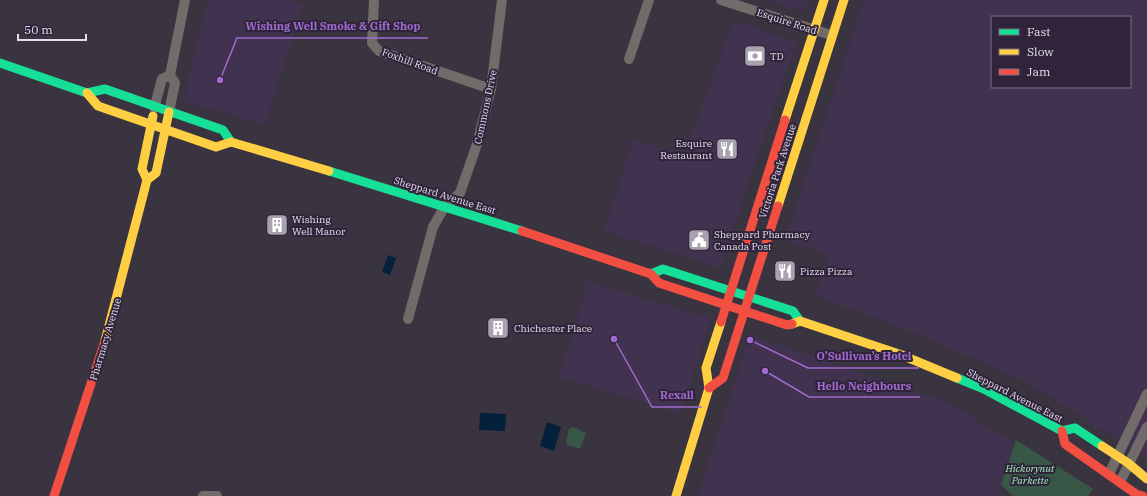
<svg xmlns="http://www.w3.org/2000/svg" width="1147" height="496" font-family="'IBM Plex Serif',serif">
<rect width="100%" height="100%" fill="#3a3440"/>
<path fill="#41334f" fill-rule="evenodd" d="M 209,0 L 290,0 L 303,5 L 265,125 L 185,101 L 196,44 Z
M 767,0 L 809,0 L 804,12 Z
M 864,0 L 1147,0 L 1147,459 L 1028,382 L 903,328 L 816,296 L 828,255 L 785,240 ZM 992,17 L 1130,17 L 1130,87 L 992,87 Z
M 733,20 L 797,43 L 749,178 L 721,268 L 604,231 L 633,140 L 685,155 Z
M 588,282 L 710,318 L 681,414 L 559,377 Z
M 750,335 L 949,403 L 1014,443 L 998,496 L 698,496 Z"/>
<path fill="#395746" d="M 573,427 L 586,433 L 580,449 L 568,445 L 566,443 L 569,429 Z
M 1016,440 L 1093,489 L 1088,496 L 1013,496 L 1001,485 Z"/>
<path fill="#05203b" d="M 388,255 L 396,258 L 390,275 L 382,272 Z
M 480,413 L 506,414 L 505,431 L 479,430 Z
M 547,422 L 561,427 L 554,451 L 540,446 Z"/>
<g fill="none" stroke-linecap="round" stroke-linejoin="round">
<path stroke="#716b6a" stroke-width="10" d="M 374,0 L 372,43 L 379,51 L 491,89
M 721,0 L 831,35
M 629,59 L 649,0
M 154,108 L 162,79 L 170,75
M 169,112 L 175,83 L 170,75 L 185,0
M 408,319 L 433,227 L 445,206 L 460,193 L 477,144 L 491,89 L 502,0
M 1109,474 L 1147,394
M 1120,482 L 1147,427
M 203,496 L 217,496"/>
<path stroke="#16e098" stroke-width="9" d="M 0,63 L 87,93 L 105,89 L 223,130 L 231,142
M 329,171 L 522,231
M 651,274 L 663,269 L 793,311 L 800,321
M 957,378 L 984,389 L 1062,431 L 1075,428 L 1102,446"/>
<path stroke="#ffcf43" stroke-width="9" d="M 87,93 L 98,106 L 216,147 L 231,142 L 329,171
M 785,120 L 824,0
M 147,180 L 142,169 L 153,116
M 778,206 L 844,0
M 792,324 L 800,321 L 899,354 L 957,378
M 105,341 L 147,180 L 156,173 L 169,112
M 1102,446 L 1128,463 L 1147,479
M 676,496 L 709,388 L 706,368 L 721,322"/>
<path stroke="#f24e42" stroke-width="9" d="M 522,231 L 651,274 L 659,283 L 787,325 L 792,324
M 721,322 L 785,120
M 709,388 L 723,378 L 778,206
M 1062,431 L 1065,444 L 1136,494 L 1143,496
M 54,496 L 105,341"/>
</g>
<defs>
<g id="bank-square" transform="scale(1.15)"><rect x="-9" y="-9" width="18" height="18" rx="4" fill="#a8a2b0" stroke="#30243b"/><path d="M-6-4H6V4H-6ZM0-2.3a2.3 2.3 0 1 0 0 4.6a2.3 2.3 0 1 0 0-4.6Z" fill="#fff"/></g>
<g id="restaurant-square" transform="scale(1.15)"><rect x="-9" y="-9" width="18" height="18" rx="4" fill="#a8a2b0" stroke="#30243b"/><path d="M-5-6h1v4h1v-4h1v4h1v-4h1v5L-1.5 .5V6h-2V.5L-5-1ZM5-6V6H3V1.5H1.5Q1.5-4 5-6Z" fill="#fff"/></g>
<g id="building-square" transform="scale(1.15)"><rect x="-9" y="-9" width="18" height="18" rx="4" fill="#a8a2b0" stroke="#30243b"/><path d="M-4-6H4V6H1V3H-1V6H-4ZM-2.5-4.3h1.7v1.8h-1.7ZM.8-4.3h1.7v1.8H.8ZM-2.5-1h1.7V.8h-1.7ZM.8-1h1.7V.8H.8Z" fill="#fff"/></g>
<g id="civic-square" transform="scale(1.15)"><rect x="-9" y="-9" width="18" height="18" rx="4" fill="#a8a2b0" stroke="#30243b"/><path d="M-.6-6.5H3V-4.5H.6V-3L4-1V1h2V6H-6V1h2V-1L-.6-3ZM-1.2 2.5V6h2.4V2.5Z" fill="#fff"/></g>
</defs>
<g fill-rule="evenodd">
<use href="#bank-square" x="755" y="56"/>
<use href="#restaurant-square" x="727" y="149"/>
<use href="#building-square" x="277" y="225"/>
<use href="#civic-square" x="699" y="240"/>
<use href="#restaurant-square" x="785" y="271"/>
<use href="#building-square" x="498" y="328"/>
</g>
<g text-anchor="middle" stroke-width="4" stroke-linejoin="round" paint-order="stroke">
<g font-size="10" fill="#e4ddec" stroke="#30243b">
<text transform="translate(787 21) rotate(18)" y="4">Esquire Road</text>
<text transform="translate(410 61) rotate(20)" y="4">Foxhill Road</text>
<text transform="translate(485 107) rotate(-78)" y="4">Commons Drive</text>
<text transform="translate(777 171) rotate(-72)" y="4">Victoria Park Avenue</text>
<text transform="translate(445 195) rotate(17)" y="4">Sheppard Avenue East</text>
<text transform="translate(105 339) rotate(-73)" y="4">Pharmacy Avenue</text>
<text transform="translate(1015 395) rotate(27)" y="4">Sheppard Avenue East</text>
</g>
<g font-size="10" fill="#e4ddec" stroke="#30243b" text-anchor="start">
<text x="770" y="60">TD</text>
<text x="712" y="147" text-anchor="end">Esquire<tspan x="712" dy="12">Restaurant</tspan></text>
<text x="292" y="223">Wishing<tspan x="292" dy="12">Well Manor</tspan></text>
<text x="714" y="238">Sheppard Pharmacy<tspan x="714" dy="12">Canada Post</tspan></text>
<text x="800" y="275">Pizza Pizza</text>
<text x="514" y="332">Chichester Place</text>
</g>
<g font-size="10" font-style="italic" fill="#a1ebbe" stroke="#30243b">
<text x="1030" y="472">Hickorynut<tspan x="1030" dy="12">Parkette</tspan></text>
</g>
</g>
<path fill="none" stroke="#a06acf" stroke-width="1.5" d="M220 80L237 38H428M750 340L808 368H919M765 371L809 397H920M614 339L652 407H702"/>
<g fill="#a06acf" stroke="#30243b" stroke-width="1.5">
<circle cx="220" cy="80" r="4"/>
<circle cx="750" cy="340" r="4"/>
<circle cx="765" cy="371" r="4"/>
<circle cx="614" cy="339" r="4"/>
</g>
<g font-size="11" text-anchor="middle" font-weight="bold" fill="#a06acf" stroke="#30243b" stroke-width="4" stroke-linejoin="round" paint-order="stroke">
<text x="333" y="30">Wishing Well Smoke &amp; Gift Shop</text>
<text x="864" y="360">O’Sullivan’s Hotel</text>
<text x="864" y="390">Hello Neighbours</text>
<text x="677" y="399">Rexall</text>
</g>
<rect x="991" y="16" width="140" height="72" fill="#30243b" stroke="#786e82"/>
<rect x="999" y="29" width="20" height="6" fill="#16e098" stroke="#786e82"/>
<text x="1027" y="36" font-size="12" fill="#e4ddec">Fast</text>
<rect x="999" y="49" width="20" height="6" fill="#ffcf43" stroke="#786e82"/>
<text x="1027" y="56" font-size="12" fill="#e4ddec">Slow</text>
<rect x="999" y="69" width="20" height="6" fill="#f24e42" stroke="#786e82"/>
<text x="1027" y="76" font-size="12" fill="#e4ddec">Jam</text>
<path d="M18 34v6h68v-6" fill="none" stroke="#e4ddec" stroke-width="2"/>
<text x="24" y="34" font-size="12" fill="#e4ddec" stroke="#30243b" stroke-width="3" paint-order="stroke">50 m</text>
</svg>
